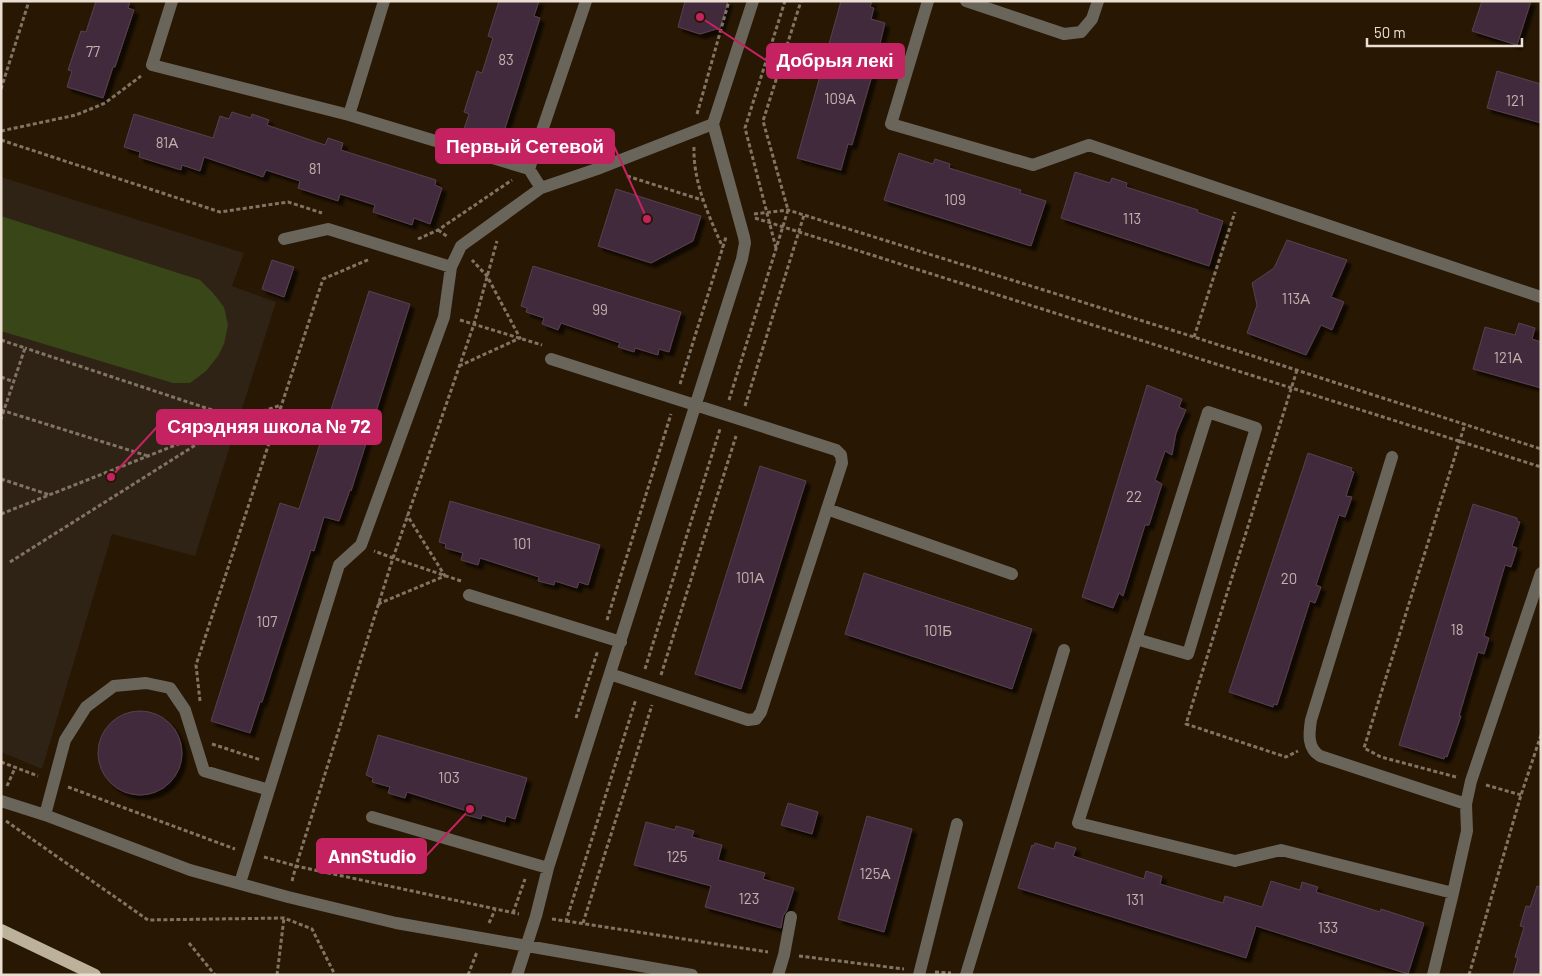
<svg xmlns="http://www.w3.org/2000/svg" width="1542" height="976" font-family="Barlow,sans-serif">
<defs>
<filter id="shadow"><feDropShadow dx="4.5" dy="4.5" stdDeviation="1" flood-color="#0009"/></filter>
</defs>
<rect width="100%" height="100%" fill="#271703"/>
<path fill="#2f2316" d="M 1,177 L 244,253 L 232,286 L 276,302 L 195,556 L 112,534 L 42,769 L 1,752 Z"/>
<path fill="#384618" d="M 1,216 L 200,280 L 213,293 L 224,307 L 228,325 L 224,344 L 218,356 L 206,371 L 190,383 L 173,383 L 1,331 Z"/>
<path fill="#432c3c" stroke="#573f4f" filter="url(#shadow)" d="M 96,1 L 130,1 L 128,8 L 134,10 L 115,67 L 113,67 L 103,98 L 67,87 L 72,71 L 68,70 L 81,31 L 86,32 Z
M 499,1 L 539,1 L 534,16 L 540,18 L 501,141 L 464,129 L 469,114 L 464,112 L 477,71 L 482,73 L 493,38 L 488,36 Z
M 685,1 L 728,1 L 720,28 L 700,34 L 678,27 Z
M 841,1 L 872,1 L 870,7 L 874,8 L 871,19 L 885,23 L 877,56 L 881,57 L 877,73 L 873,72 L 852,145 L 848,144 L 841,170 L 797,158 Z
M 1482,1 L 1531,1 L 1517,45 L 1472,31 Z
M 1497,71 L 1541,84 L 1541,123 L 1487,108 Z
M 232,112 L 251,118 L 252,114 L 269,120 L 267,125 L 325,145 L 328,138 L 343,143 L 341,150 L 436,180 L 435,185 L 442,188 L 430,224 L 414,218 L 412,225 L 373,212 L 375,205 L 340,194 L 338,201 L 298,188 L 300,181 L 266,170 L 263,177 L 204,157 L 200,171 L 182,165 L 181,170 L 139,157 L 140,152 L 124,147 L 134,114 L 213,138 L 220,116 L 229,119 Z
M 899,153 L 933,164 L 935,159 L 950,164 L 949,168 L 1021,190 L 1020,193 L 1046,201 L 1031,246 L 884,200 Z
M 1075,172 L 1110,183 L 1112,178 L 1127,183 L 1126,187 L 1198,210 L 1197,212 L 1223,221 L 1209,266 L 1061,218 Z
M 616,189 L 701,216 L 693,241 L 651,263 L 598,246 Z
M 1287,240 L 1347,260 L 1331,297 L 1344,302 L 1332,330 L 1321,325 L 1306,355 L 1247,333 L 1257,305 L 1252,283 L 1274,268 Z
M 272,260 L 294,267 L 284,297 L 262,289 Z
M 533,266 L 681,312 L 669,352 L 659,349 L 658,355 L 635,348 L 634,352 L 618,347 L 620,343 L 561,323 L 558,330 L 542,324 L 544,318 L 526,312 L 527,308 L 521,306 Z
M 369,291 L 410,304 L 351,491 L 350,490 L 339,521 L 324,517 L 314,551 L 311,550 L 262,702 L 260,702 L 250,733 L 211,721 L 280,503 L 299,509 Z
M 1519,323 L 1535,328 L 1532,339 L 1541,342 L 1541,388 L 1473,369 L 1485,327 L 1515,335 Z
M 1147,385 L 1182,399 L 1179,407 L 1186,410 L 1176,433 L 1172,455 L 1165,451 L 1155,480 L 1162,484 L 1149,525 L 1145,525 L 1123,596 L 1119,593 L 1113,608 L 1082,597 Z
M 1308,453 L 1352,468 L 1351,471 L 1354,472 L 1346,496 L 1352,497 L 1345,517 L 1339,515 L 1316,585 L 1321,587 L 1315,603 L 1310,601 L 1277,705 L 1274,704 L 1273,707 L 1229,692 Z
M 760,466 L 806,481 L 741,689 L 695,674 Z
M 450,501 L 600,545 L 588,585 L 579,582 L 577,588 L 555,581 L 554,585 L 538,581 L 539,577 L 480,558 L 478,565 L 461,560 L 463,553 L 445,548 L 446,544 L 439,542 Z
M 1473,504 L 1517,518 L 1517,521 L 1520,522 L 1512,546 L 1517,548 L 1511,567 L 1505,565 L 1484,636 L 1489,638 L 1484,654 L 1478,652 L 1459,716 L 1461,716 L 1447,757 L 1445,756 L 1444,759 L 1399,745 Z
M 864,573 L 1032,629 L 1012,689 L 845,634 Z
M98 753a42 42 0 1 1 84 0a42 42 0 1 1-84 0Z
M 378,735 L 527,778 L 515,819 L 506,816 L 505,822 L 482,815 L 481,819 L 466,815 L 467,811 L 407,792 L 405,798 L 388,793 L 390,787 L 372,782 L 373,778 L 366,775 Z
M 788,803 L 818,812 L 812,834 L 781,825 Z
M 867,816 L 912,829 L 884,932 L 838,919 Z
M 646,822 L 675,830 L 676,826 L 694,831 L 692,837 L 722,845 L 718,860 L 765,873 L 763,879 L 794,888 L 787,910 L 783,916 L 781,928 L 705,907 L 711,886 L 634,865 Z
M 1056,842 L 1076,848 L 1073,856 L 1144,879 L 1146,871 L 1162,876 L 1160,884 L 1223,903 L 1225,896 L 1262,907 L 1271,881 L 1300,890 L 1302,882 L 1318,887 L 1316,892 L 1380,912 L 1381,909 L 1424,923 L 1408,974 L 1256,926 L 1246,958 L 1018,888 L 1032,845 L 1034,846 L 1035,843 L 1054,849 Z
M 1537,886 L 1541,887 L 1541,975 L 1513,975 L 1518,958 L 1515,957 L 1524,927 L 1520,926 L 1526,906 L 1530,907 Z"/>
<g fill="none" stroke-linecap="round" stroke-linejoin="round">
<path stroke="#827464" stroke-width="3" stroke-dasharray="4 2.5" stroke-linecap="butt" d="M 1,89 L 29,1
M 697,114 L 729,1
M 1,131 L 76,115 L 105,103 L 141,76
M 1,140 L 220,212 L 288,202 L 322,213
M 694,147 C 693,183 709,216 723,248
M 627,176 L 702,200
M 754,214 L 788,210 L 1194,337 L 1541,449
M 755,218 L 1541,467
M 438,230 L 448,237
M 418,239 L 438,230 L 512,180
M 776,248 L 745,128 L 785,1
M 460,320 L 542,345
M 1194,337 L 1235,212
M 1,340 L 25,348 L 1,419
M 459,366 L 520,338 L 487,276 L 472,260
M 1297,370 L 1186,724 L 1286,757 L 1298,751
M 1,377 L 14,382
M 680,384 L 726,237
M 729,400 L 788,210 L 763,121 L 801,1
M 745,406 L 804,215
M 1,410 L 148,456
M 232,422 L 281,405
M 1,479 L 50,495
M 1,514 L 224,426
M 10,562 L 232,422 L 218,412 L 25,348
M 461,581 L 393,558 L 474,324 L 497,241
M 378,604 L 445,576 L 407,515
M 607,620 L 671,414
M 645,669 L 720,429
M 661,675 L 736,436
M 200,701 L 196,665 L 323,279 L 370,259
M 576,718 L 598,650
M 1541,735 L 1539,741 L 1541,746
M 212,744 L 261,760
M 1,762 L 38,776
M 1456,777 L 1381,757 L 1364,748 L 1465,424
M 1486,785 L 1521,795
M 7,786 L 15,768
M 68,787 L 235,849
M 6,821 L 148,920 L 284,918 L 312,929 L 335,975
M 264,857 L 296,866 L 519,914
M 292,881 L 296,866 L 393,558 L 374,551
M 513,913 L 525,879
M 552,919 L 566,921 L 636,699
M 566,921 L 768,952
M 489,923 L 495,910
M 583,923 L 652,705
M 189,943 L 215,975
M 799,956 L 904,969
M 935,972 L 951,973
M 277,975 L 284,918
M 468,975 L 477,952
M 1469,975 L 1521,795 L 1539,741"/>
<path stroke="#6a655a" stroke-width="12" d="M 172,1 L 152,65 L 349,115 L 529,169 L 541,188 L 600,168 L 713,124
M 928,1 L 891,124 L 1033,165 L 1089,145 L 1541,297
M 966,1 L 1064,34 L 1081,32 L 1092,19 L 1098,1
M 349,115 L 384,1
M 529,169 L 586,1
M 284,239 L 328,229 L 451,267
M 551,359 L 836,450 L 841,455 L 842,463 L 761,712 L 756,719 L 748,720 L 610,674
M 1392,457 L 1311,720 C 1309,733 1307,748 1320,756 L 1466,804
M 827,509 L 1012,574
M 469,595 L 621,642
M 1136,639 L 1188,654 L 1256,428 L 1208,412 L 1078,823 L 1235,861 L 1281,850 L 1453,893 L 1433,975
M 1,801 L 45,815 L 190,870 L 288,897 L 396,923 L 692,975
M 45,815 L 65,740 L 86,707 L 114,686 L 146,683 L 170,688 L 185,710 L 204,771 L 269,790
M 372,817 L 548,868
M 240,883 L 339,565 L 361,545 L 444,317 L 451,267 L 461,246 L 541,188
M 1453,893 L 1467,831 L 1466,804 L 1471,781 L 1541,573
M 517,975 L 536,916 L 548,868 L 742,259 L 745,243 L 744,237 L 713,124 L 753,1
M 778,975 L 784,955 L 791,917
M 919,975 L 957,824
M 966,975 L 1064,650"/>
<path stroke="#bcb299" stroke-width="12" d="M 1,930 L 95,975"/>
</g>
<g text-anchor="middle" stroke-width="5" stroke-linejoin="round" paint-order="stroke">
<g font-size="15" fill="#c1b2ac">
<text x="93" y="57">77</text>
<text x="506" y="65">83</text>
<text x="840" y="104">109А</text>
<text x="1515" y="106">121</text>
<text x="167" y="148">81А</text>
<text x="315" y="174">81</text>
<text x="955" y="205">109</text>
<text x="1132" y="224">113</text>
<text x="1296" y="304">113А</text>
<text x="600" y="315">99</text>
<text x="1508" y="363">121А</text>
<text x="1134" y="502">22</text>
<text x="522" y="549">101</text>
<text x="750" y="583">101А</text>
<text x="1289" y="584">20</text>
<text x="267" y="627">107</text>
<text x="1457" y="635">18</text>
<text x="938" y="636">101Б</text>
<text x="449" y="783">103</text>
<text x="677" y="862">125</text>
<text x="875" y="879">125А</text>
<text x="749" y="904">123</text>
<text x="1135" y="905">131</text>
<text x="1328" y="933">133</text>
</g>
</g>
<path fill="none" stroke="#c42261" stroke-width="2" d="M700 17L767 61M647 219L614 146M111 477L157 427M470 809L426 856"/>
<g fill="#c42261" stroke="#271703" stroke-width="2">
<circle cx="700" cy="17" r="5"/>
<circle cx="647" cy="219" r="5"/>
<circle cx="111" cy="477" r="5"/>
<circle cx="470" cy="809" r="5"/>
</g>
<g fill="#c42261" stroke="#c42261" stroke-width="2">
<rect x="767" y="44" width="137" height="34" rx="5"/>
<rect x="436" y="129" width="178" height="34" rx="5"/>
<rect x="157" y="410" width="224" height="34" rx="5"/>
<rect x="317" y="839" width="109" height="34" rx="5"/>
</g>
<g font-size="19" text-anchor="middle" font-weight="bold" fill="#fff">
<text x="835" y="67">Добрыя лекі</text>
<text x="525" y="153">Первый Сетевой</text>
<text x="269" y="433">Сярэдняя школа № 72</text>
<text x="372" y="863">AnnStudio</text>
</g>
<rect width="1542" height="976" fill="none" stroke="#ebdfd2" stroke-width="5"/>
<path d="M1367 38v8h155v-8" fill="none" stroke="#ebdfd2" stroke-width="2.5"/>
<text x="1374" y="38" font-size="15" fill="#ebdfd2" stroke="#271703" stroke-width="4" paint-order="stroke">50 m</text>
</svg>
